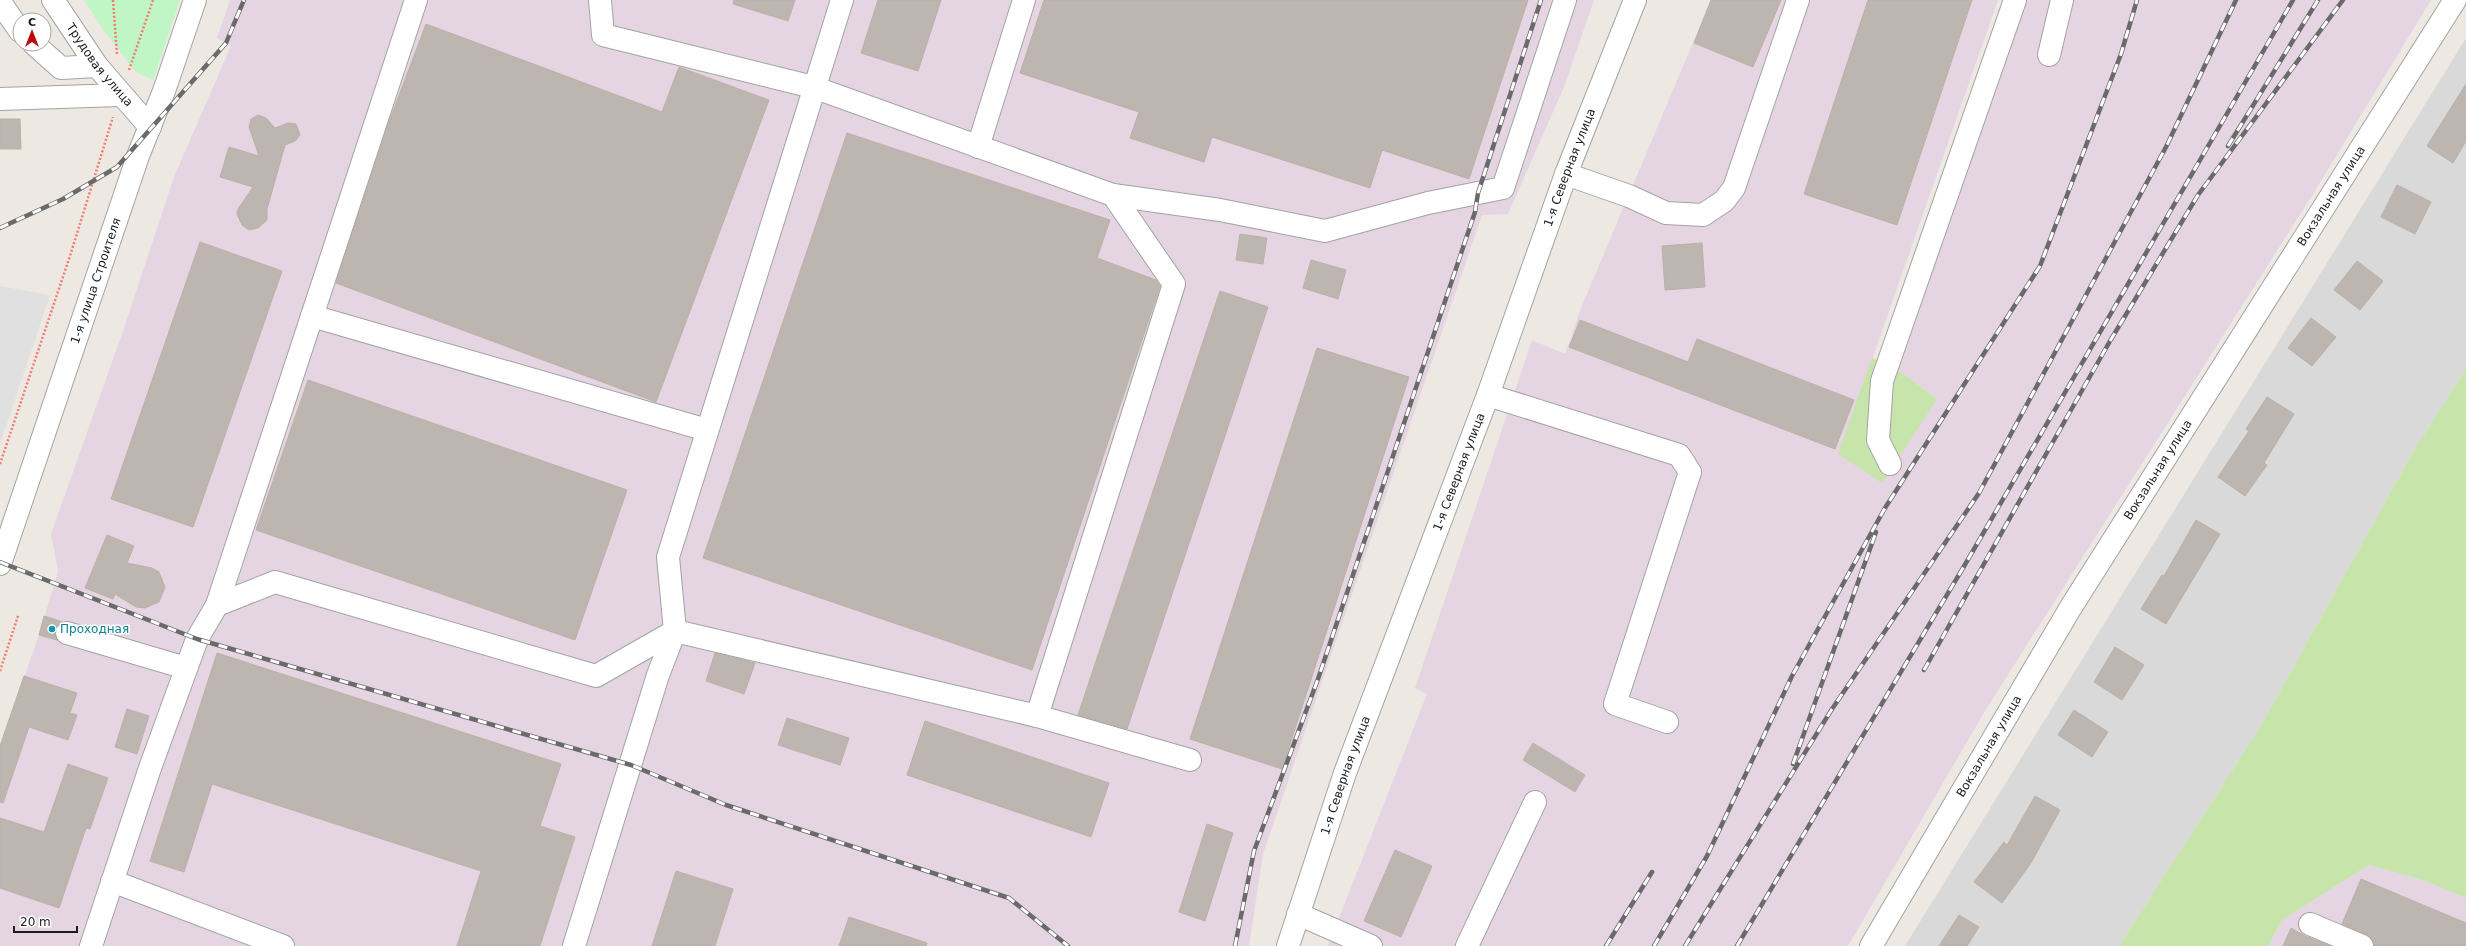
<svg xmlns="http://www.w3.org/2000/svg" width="2466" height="946" font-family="'DejaVu Sans',sans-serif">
<rect width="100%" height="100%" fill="#ede9e2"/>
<path fill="#dad9d9" d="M 2466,38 L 2466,369 L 2413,452 L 2259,729 L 2119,946 L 1905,946 Z"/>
<path fill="#e5d4e2" d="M 230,0 L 1594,0 L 1564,87 L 1508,214 L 1482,215 L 1263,854 L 1249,946 L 0,946 L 0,746 L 39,635 L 58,571 L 51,534 L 123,331 L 174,177 L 231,46 L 217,38 Z
M 1711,0 L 1998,0 L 1839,454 L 1937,399 L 1898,370 L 2026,0 L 2431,0 L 2313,194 L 1985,711 L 1848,946 L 1328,946 L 1427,694 L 1415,688 L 1532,340 L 1565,354 L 1581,308 Z
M 2369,865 L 2423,880 L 2466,898 L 2466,946 L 2268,946 L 2282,920 Z"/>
<path fill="#c7e4aa" d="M 1872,358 L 1898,370 L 1937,399 L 1882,483 L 1838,454 Z
M 2466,369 L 2466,898 L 2423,880 L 2369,865 L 2282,920 L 2268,946 L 2119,946 L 2259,729 L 2413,452 Z"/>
<path fill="#c0f5c5" d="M 84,0 L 180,0 L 153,80 L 136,72 L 104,31 Z"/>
<path fill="#e0e0e0" d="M 0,286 L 50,295 L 0,444 Z"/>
<path fill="#bdb5af" stroke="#bdb0a5" d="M 734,0 L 795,0 L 788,21 L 733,4 Z
M 878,0 L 941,0 L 918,71 L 861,53 Z
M 1044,0 L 1528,0 L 1469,179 L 1382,150 L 1370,188 L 1212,137 L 1204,162 L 1130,138 L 1139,112 L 1020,73 Z
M 1711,0 L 1781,0 L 1753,67 L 1694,43 Z
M 1868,0 L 1972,0 L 1897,225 L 1804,194 Z
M 426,24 L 662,112 L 679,67 L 769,100 L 656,402 L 336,283 L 389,122 Z
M 2466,84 L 2466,141 L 2453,163 L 2427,146 Z
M 258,115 L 266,118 L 275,128 L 288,123 L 296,124 L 300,135 L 295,141 L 285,145 L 267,209 L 267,220 L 258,228 L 249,230 L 242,225 L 237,214 L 238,209 L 253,187 L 220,177 L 229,147 L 259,156 L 249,127 L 251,119 Z
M 0,119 L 20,119 L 21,149 L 0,149 Z
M 847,133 L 1110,220 L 1097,258 L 1156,280 L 1160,286 L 1032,670 L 703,558 Z
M 2397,185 L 2431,202 L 2415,234 L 2381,217 Z
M 1240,234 L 1267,238 L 1263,264 L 1236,260 Z
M 200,242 L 282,271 L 193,527 L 111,499 Z
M 1702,243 L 1705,287 L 1665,290 L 1662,246 Z
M 1311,260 L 1346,270 L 1338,299 L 1303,288 Z
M 2357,261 L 2383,281 L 2360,310 L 2334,290 Z
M 1220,291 L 1268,307 L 1127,729 L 1078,715 Z
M 2311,318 L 2336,337 L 2312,366 L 2288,348 Z
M 1580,320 L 1688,362 L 1697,339 L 1854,400 L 1835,449 L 1569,347 Z
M 1317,348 L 1409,377 L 1282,769 L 1190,739 Z
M 308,380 L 627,490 L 575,640 L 256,530 Z
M 2267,397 L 2294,414 L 2264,463 L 2267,465 L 2245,496 L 2218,477 L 2249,431 L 2246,429 Z
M 2196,520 L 2220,534 L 2166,624 L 2141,609 L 2162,575 L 2164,576 Z
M 107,535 L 134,546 L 127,563 L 152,568 L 159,572 L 165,587 L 159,602 L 145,608 L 136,607 L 115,594 L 113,599 L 85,588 Z
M 44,616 L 63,622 L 55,629 L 57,640 L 39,635 Z
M 2115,647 L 2144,665 L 2122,700 L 2094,682 Z
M 217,653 L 561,764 L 540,826 L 575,837 L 540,946 L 457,946 L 481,871 L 212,784 L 184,872 L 150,861 Z
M 715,653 L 755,663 L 744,694 L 706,681 Z
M 24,676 L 77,693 L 70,713 L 77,715 L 68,740 L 29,727 L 3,803 L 0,802 L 0,746 Z
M 127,709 L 149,716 L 137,754 L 115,747 Z
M 2074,710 L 2108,732 L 2092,757 L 2058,735 Z
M 787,718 L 849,738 L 840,765 L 778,745 Z
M 925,721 L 1109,783 L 1091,837 L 907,775 Z
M 1533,743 L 1585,775 L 1575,792 L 1523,760 Z
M 68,764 L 108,778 L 90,829 L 86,828 L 59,908 L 0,888 L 0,818 L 44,832 Z
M 2035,796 L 2060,810 L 2031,863 L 2002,903 L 1974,882 L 2004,842 L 2007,845 Z
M 1207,824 L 1233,833 L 1205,921 L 1179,912 Z
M 1395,850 L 1432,866 L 1401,937 L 1364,921 Z
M 676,871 L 733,889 L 715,946 L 652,946 Z
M 2361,879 L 2466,923 L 2466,946 L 2374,946 L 2372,939 L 2367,935 L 2342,924 Z
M 1959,915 L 1979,927 L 1967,946 L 1939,946 Z
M 849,917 L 927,943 L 926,946 L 839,946 Z
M 2291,928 L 2305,936 L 2330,946 L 2283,946 Z"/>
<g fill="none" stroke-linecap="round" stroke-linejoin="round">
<g stroke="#a3a3a3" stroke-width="24">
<g id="minor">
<path id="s1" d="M 53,0 L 97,66 L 150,127"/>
<path d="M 600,0 L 603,35 L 813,87 L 1113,195 L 1174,284 L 1037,716"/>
<path d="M 0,2 L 20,31"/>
<path d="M 34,44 L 61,68 L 97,66"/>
<path d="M 2049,55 L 2062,0"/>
<path d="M 0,99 L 120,95"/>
<path d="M 978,147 L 1024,0"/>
<path d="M 1566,174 L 1629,196 L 1666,213 L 1703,215 L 1724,201 L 1734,188 L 1798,0"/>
<path d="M 1113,195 L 1220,210 L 1325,231 L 1428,203 L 1503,188 L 1565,0"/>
<path d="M 312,316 L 707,430"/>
<path d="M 1488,395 L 1679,455 L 1690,472 L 1615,704 L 1667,722"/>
<path d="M 1890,464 L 1878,440 L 1882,381 L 2015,0"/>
<path id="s2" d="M 0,564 L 138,156 L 164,91 L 195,0"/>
<path d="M 217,605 L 416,0"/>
<path d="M 67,633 L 186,668"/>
<path d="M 112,881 L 283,946"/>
<path d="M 1298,914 L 1371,946"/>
<path d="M 2310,924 L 2362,946"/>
<path d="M 91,946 L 150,768 L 197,639 L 217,605 L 275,582 L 596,676 L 675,631 L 668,557 L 842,0"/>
<path d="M 574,946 L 658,675 L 675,631 L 1037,716 L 1190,760"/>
<path id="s3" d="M 1288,946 L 1345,773 L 1488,395 L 1566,174 L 1635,0"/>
<path d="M 1467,946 L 1535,802"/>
<path id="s4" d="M 1871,946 L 2071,607 L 2455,0"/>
</g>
</g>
<path stroke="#f07d6f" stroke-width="2.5" stroke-dasharray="2 2" stroke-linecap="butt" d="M 113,0 L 117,55
M 129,70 L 153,0
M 0,464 L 70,256 L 113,117
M 0,671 L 18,616"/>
<use href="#minor" stroke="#fff" stroke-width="22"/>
<g stroke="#6a6a6a" stroke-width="4.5">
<path id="rail" d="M 2228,146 L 2318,0
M 0,228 L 63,199 L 117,167 L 226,43 L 244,0
M 0,562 L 197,639 L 631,765 L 726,805 L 1009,898 L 1068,946
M 1924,670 L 2110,341 L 2198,195 L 2343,0
M 1793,764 L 1876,532
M 1235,946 L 1254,851 L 1318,679 L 1475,212 L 1478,193 L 1541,0
M 1606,946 L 1652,872
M 1654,946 L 1707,856 L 1792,676 L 1885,508 L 2040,266 L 2121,54 L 2137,0
M 1685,946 L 1832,709 L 1979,493 L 2166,147 L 2236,0
M 1737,946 L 1963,568 L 2293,0"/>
</g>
<use href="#rail" stroke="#fff" stroke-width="3" stroke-dasharray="9" stroke-linecap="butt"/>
</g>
<circle fill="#0f9aa8" stroke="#fff" stroke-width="1.5" cx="52" cy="629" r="4"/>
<g text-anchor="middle" stroke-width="3" stroke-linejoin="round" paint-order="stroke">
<g font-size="12" fill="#1c1c1c" stroke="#fff">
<text dy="4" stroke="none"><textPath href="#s1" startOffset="80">Трудовая улица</textPath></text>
<text dy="4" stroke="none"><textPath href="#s3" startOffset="828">1-я Северная улица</textPath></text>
<text dy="4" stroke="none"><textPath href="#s4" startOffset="880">Вокзальная улица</textPath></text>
<text dy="4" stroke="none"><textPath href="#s2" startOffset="299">1-я улица Строителя</textPath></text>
<text dy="4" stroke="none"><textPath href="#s4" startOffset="556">Вокзальная улица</textPath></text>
<text dy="4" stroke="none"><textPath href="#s3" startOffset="504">1-я Северная улица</textPath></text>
<text dy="4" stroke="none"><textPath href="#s4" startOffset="232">Вокзальная улица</textPath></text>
<text dy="4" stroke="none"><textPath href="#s3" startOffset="180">1-я Северная улица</textPath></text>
</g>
<g font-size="12" fill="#0d838f" stroke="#fff" text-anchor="start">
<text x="60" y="633">Проходная</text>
</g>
</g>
<g transform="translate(32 32)"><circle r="19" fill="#ffffff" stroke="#a4a4a4"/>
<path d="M0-3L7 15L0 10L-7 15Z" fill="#bb0d0d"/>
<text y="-6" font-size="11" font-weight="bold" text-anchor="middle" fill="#1c1c1c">С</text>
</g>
<path d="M14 926v6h63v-6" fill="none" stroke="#1c1c1c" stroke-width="2"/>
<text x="20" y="926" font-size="12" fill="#1c1c1c" stroke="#ffffff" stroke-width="3" paint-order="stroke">20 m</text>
</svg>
